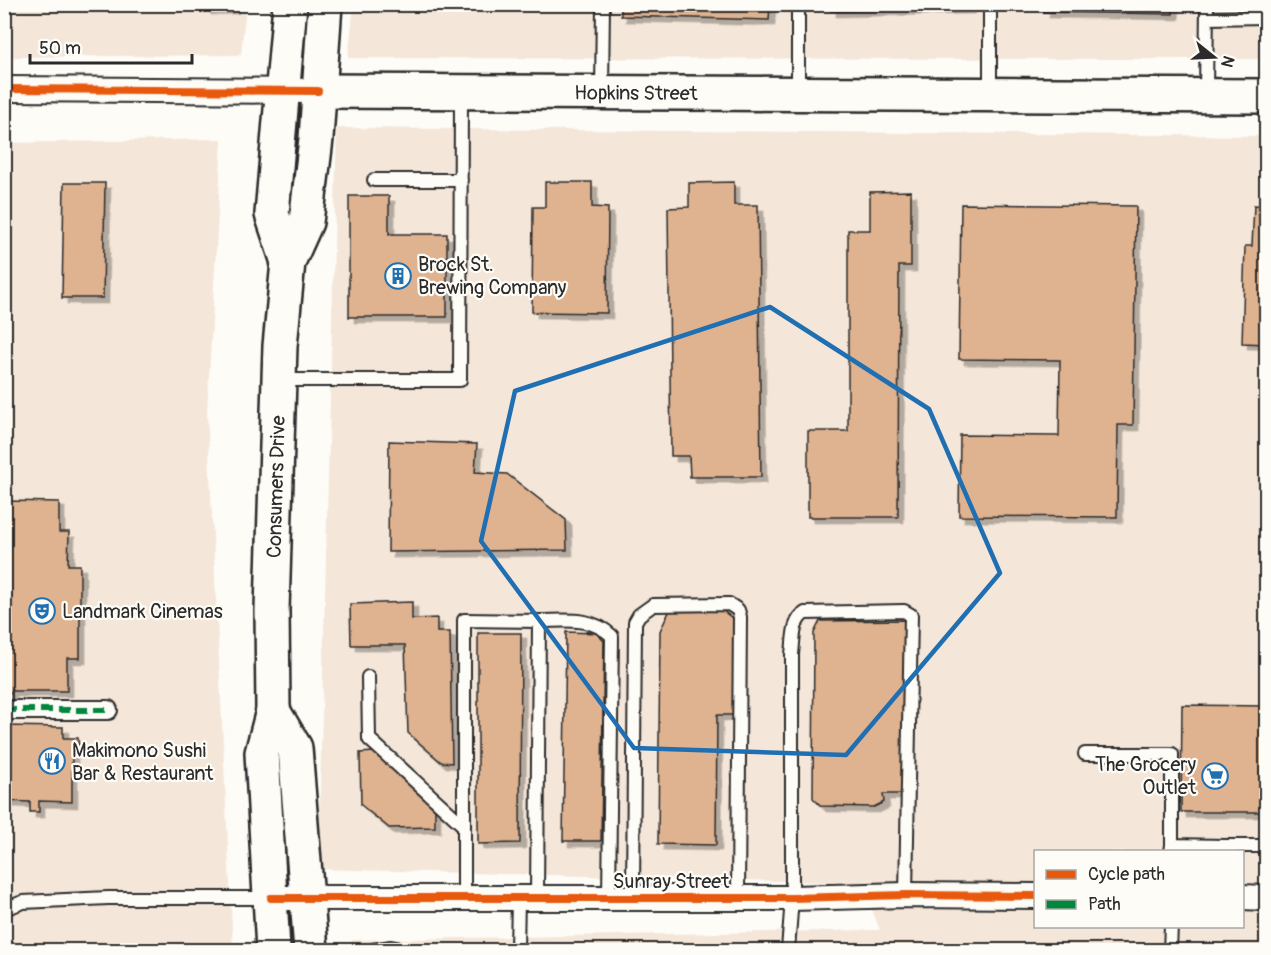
<svg xmlns="http://www.w3.org/2000/svg" width="1271" height="955" font-family="Pangolin,sans-serif">
<defs>
<filter id="shadow"><feDropShadow dx="5.5" dy="5.5" stdDeviation="0" flood-color="#0004"/></filter>
</defs>
<rect width="100%" height="100%" fill="#fdfcf7"/>
<filter id="ink" filterUnits="userSpaceOnUse"><feTurbulence type="fractalNoise" baseFrequency=".0167" numOctaves="2"/><feDisplacementMap in="SourceGraphic" scale="12" xChannelSelector="R" yChannelSelector="G"/><feConvolveMatrix kernelMatrix="1 2 1 2 8 2 1 2 1" color-interpolation-filters="sRGB"/></filter>
<g filter="url(#ink)">
<path fill="#f4e6d8" fill-rule="evenodd" d="M 4,5 L 246,5 L 241,55 L 5,57 Z
M 354,5 L 1266,5 L 1266,59 L 348,58 Z
M 337,128 L 1266,136 L 1266,950 L 352,950 L 352,940 L 880,930 L 860,883 L 318,869 ZM 1036,852 L 1242,852 L 1242,926 L 1036,926 Z
M 222,139 L 207,413 L 233,950 L 5,950 L 4,143 Z"/>
<path fill="#dfb290" stroke="#2b2b2b" stroke-width="1.5" filter="url(#shadow)" d="M 204,4 L 235,4 L 232,8 L 206,9 Z
M 621,4 L 770,4 L 769,20 L 621,16 Z
M 831,4 L 969,4 L 969,8 L 831,11 Z
M 1045,4 L 1174,4 L 1173,14 L 1044,12 Z
M 545,182 L 592,182 L 592,207 L 608,208 L 607,313 L 532,312 L 533,207 L 545,207 Z
M 734,182 L 734,205 L 758,205 L 761,477 L 690,477 L 689,456 L 671,456 L 668,208 L 689,207 L 689,183 Z
M 64,183 L 105,183 L 103,298 L 62,298 Z
M 911,191 L 911,266 L 899,266 L 898,517 L 808,517 L 808,431 L 848,431 L 848,230 L 870,230 L 870,192 Z
M 349,196 L 389,196 L 389,234 L 447,234 L 447,317 L 349,317 Z
M 961,204 L 1136,206 L 1133,425 L 1118,425 L 1117,517 L 959,516 L 960,435 L 1059,436 L 1060,360 L 959,359 Z
M 1254,205 L 1266,206 L 1266,344 L 1242,343 L 1245,246 L 1252,246 Z
M 389,441 L 477,444 L 475,472 L 507,474 L 566,520 L 567,550 L 388,552 Z
M 4,501 L 59,502 L 59,532 L 69,532 L 68,565 L 80,565 L 80,658 L 67,658 L 67,691 L 12,691 L 4,698 Z
M 412,602 L 412,619 L 437,618 L 437,632 L 450,632 L 452,763 L 441,762 L 408,733 L 405,645 L 351,645 L 350,604 Z
M 670,610 L 722,610 L 737,622 L 736,715 L 717,715 L 716,845 L 658,844 L 660,631 Z
M 908,620 L 906,794 L 883,794 L 884,802 L 874,807 L 821,806 L 813,798 L 814,633 L 820,621 Z
M 566,632 L 596,633 L 604,641 L 601,841 L 563,841 Z
M 478,633 L 521,633 L 520,843 L 478,844 Z
M 1182,705 L 1266,706 L 1266,812 L 1181,812 Z
M 4,726 L 63,727 L 63,738 L 78,738 L 79,752 L 72,752 L 72,802 L 39,801 L 39,812 L 30,812 L 30,802 L 4,801 Z
M 374,752 L 435,809 L 435,827 L 389,828 L 361,805 L 360,753 Z"/>
<g fill="none" stroke-linecap="round" stroke-linejoin="round">
<g stroke="#2b2b2b" stroke-width="16">
<path id="service" d="M 798,4 L 798,93
M 1207,18 L 1266,17
M 602,91 L 603,4
M 990,93 L 990,4
M 1206,94 L 1207,4
M 374,180 L 461,180
M 280,380 L 460,380 L 461,94
M 368,677 L 369,739 L 464,826
M 1085,754 L 1172,754 L 1172,845
M 1224,846 L 1266,846
M 1171,852 L 1172,845 L 1224,846 L 1224,852
M 464,898 L 464,620 L 539,621
M 537,898 L 539,621 C 566,621 591,616 612,636 L 609,898
M 633,898 L 635,622 L 639,615 L 653,605 L 729,604 L 738,610 L 740,617 L 738,898
M 4,909 L 23,902 L 108,898 L 270,898
M 373,950 L 391,947 L 406,950
M 517,950 L 518,898
M 788,950 L 792,898 L 792,654 C 794,639 792,621 805,613 L 904,611 L 911,615 L 906,895
M 1170,950 L 1171,926"/>
</g>
<g stroke="#2b2b2b" stroke-width="22">
<path id="pedestrian" d="M 4,710 L 108,710"/>
</g>
<g stroke="#2b2b2b" stroke-width="28">
<path id="minor" d="M 4,89 L 318,91
M 1242,897 L 1266,898
M 271,898 L 792,898 L 906,895 L 1036,896"/>
</g>
<g stroke="#2b2b2b" stroke-width="38">
<g id="secondary">
<path id="s1" d="M 318,91 L 1266,96"/>
<path d="M 288,262 L 272,214 L 290,4"/>
<path d="M 273,711 L 295,748 L 311,950"/>
<path id="s2" d="M 273,950 L 262,753 L 273,711 L 272,610 L 280,346 L 288,262 L 306,222 L 316,139 L 325,4"/>
</g>
</g>
<use href="#service" stroke="#fdfcf7" stroke-width="12"/>
<use href="#pedestrian" stroke="#fdfcf7" stroke-width="18"/>
<use href="#minor" stroke="#fdfcf7" stroke-width="24"/>
<use href="#secondary" stroke="#fdfcf7" stroke-width="33"/>
<path stroke="#00873e" stroke-width="6" stroke-dasharray="12 6" stroke-linecap="butt" d="M 4,710 L 108,710"/>
<g stroke="#fdfcf7" stroke-width="11">
<path id="cycleway" d="M 4,89 L 318,91
M 271,898 L 792,898 L 906,895 L 1036,896"/>
</g>
<use href="#cycleway" stroke="#e8590c" stroke-width="8"/>
</g>
</g>
<path fill="none" stroke="#1f6fb2" stroke-width="4.5" stroke-linejoin="round" d="M 770,307 L 929,409 L 1000,573 L 846,755 L 634,748 L 481,541 L 515,391 Z"/>
<defs>
<g id="building-ring" transform="scale(1.35)"><circle r="9.5" fill="#fdfcf7" stroke="#1f6fb2" stroke-width="1.5"/><path d="M-4-6H4V6H1V3H-1V6H-4ZM-2.5-4.3h1.7v1.8h-1.7ZM.8-4.3h1.7v1.8H.8ZM-2.5-1h1.7V.8h-1.7ZM.8-1h1.7V.8H.8Z" fill="#1f6fb2"/></g>
<g id="theatre-ring" transform="scale(1.35)"><circle r="9.5" fill="#fdfcf7" stroke="#1f6fb2" stroke-width="1.5"/><path d="M-5-5.5Q0-4 5-5.5V0Q5 5 0 6Q-5 5-5 0ZM-3.3-2.5H-1v1.5H-3.3ZM1-2.5H3.3v1.5H1ZM-2.8 1Q0 5.5 2.8 1Z" fill="#1f6fb2"/></g>
<g id="restaurant-ring" transform="scale(1.35)"><circle r="9.5" fill="#fdfcf7" stroke="#1f6fb2" stroke-width="1.5"/><path d="M-5-6h1v4h1v-4h1v4h1v-4h1v5L-1.5 .5V6h-2V.5L-5-1ZM5-6V6H3V1.5H1.5Q1.5-4 5-6Z" fill="#1f6fb2"/></g>
<g id="supermarket-ring" transform="scale(1.35)"><circle r="9.5" fill="#fdfcf7" stroke="#1f6fb2" stroke-width="1.5"/><path d="M-6-5.5h2.5l.6 2H6L4.5 2H-2.5L-4.4-4H-6ZM-1.5 3.2a1.3 1.3 0 1 0 .1 0ZM3 3.2a1.3 1.3 0 1 0 .1 0Z" fill="#1f6fb2"/></g>
</defs>
<g fill-rule="evenodd">
<use href="#building-ring" x="398" y="276"/>
<use href="#theatre-ring" x="42" y="611"/>
<use href="#restaurant-ring" x="52" y="761"/>
<use href="#supermarket-ring" x="1215" y="776"/>
</g>
<g text-anchor="middle" stroke-width="4.5" stroke-linejoin="round" paint-order="stroke">
<g font-size="20" fill="#2b2b2b" stroke="#fdfcf7">
<text dy="7" stroke="none"><textPath href="#s1" startOffset="318">Hopkins Street</textPath></text>
<text dy="7" stroke="none"><textPath href="#s2" startOffset="465">Consumers Drive</textPath></text>
<text x="671" y="888">Sunray Street</text>
</g>
<g font-size="20" fill="#2b2b2b" stroke="#fdfcf7" text-anchor="start">
<text x="418" y="271">Brock St.<tspan x="418" dy="23">Brewing Company</tspan></text>
<text x="62" y="618">Landmark Cinemas</text>
<text x="72" y="757">Makimono Sushi<tspan x="72" dy="23">Bar &amp; Restaurant</tspan></text>
<text x="1196" y="771" text-anchor="end">The Grocery<tspan x="1196" dy="23">Outlet</tspan></text>
</g>
</g>
<rect width="1271" height="955" fill="none" stroke="#fdfcf7" stroke-width="24"/>
<rect x="12" y="12" width="1247" height="931" fill="none" stroke="#2b2b2b" stroke-width="2" filter="url(#ink)"/>
<rect x="1034" y="850" width="210" height="78" fill="#fdfcf7" stroke="#a9a8a5" stroke-width="1.5"/>
<rect x="1046" y="870" width="30" height="9" fill="#e8590c" stroke="#a9a8a5" stroke-width="1.5"/>
<text x="1088" y="880" font-size="18" fill="#2b2b2b">Cycle path</text>
<rect x="1046" y="900" width="30" height="9" fill="#00873e" stroke="#a9a8a5" stroke-width="1.5"/>
<text x="1088" y="910" font-size="18" fill="#2b2b2b">Path</text>
<g transform="translate(1214 57) rotate(108)" stroke="#fdfcf7" stroke-width="4.5" paint-order="stroke">
<path d="M0-4.5L10 22L0 15L-10 22Z" fill="#2b2b2b"/>
<text y="-9" font-size="16" font-weight="bold" text-anchor="middle" fill="#2b2b2b">N</text>
</g>
<path d="M30 54v9h162v-9" fill="none" stroke="#2b2b2b" stroke-width="3"/>
<text x="39" y="54" font-size="18" fill="#2b2b2b" stroke="#fdfcf7" stroke-width="4.5" paint-order="stroke">50 m</text>
</svg>
